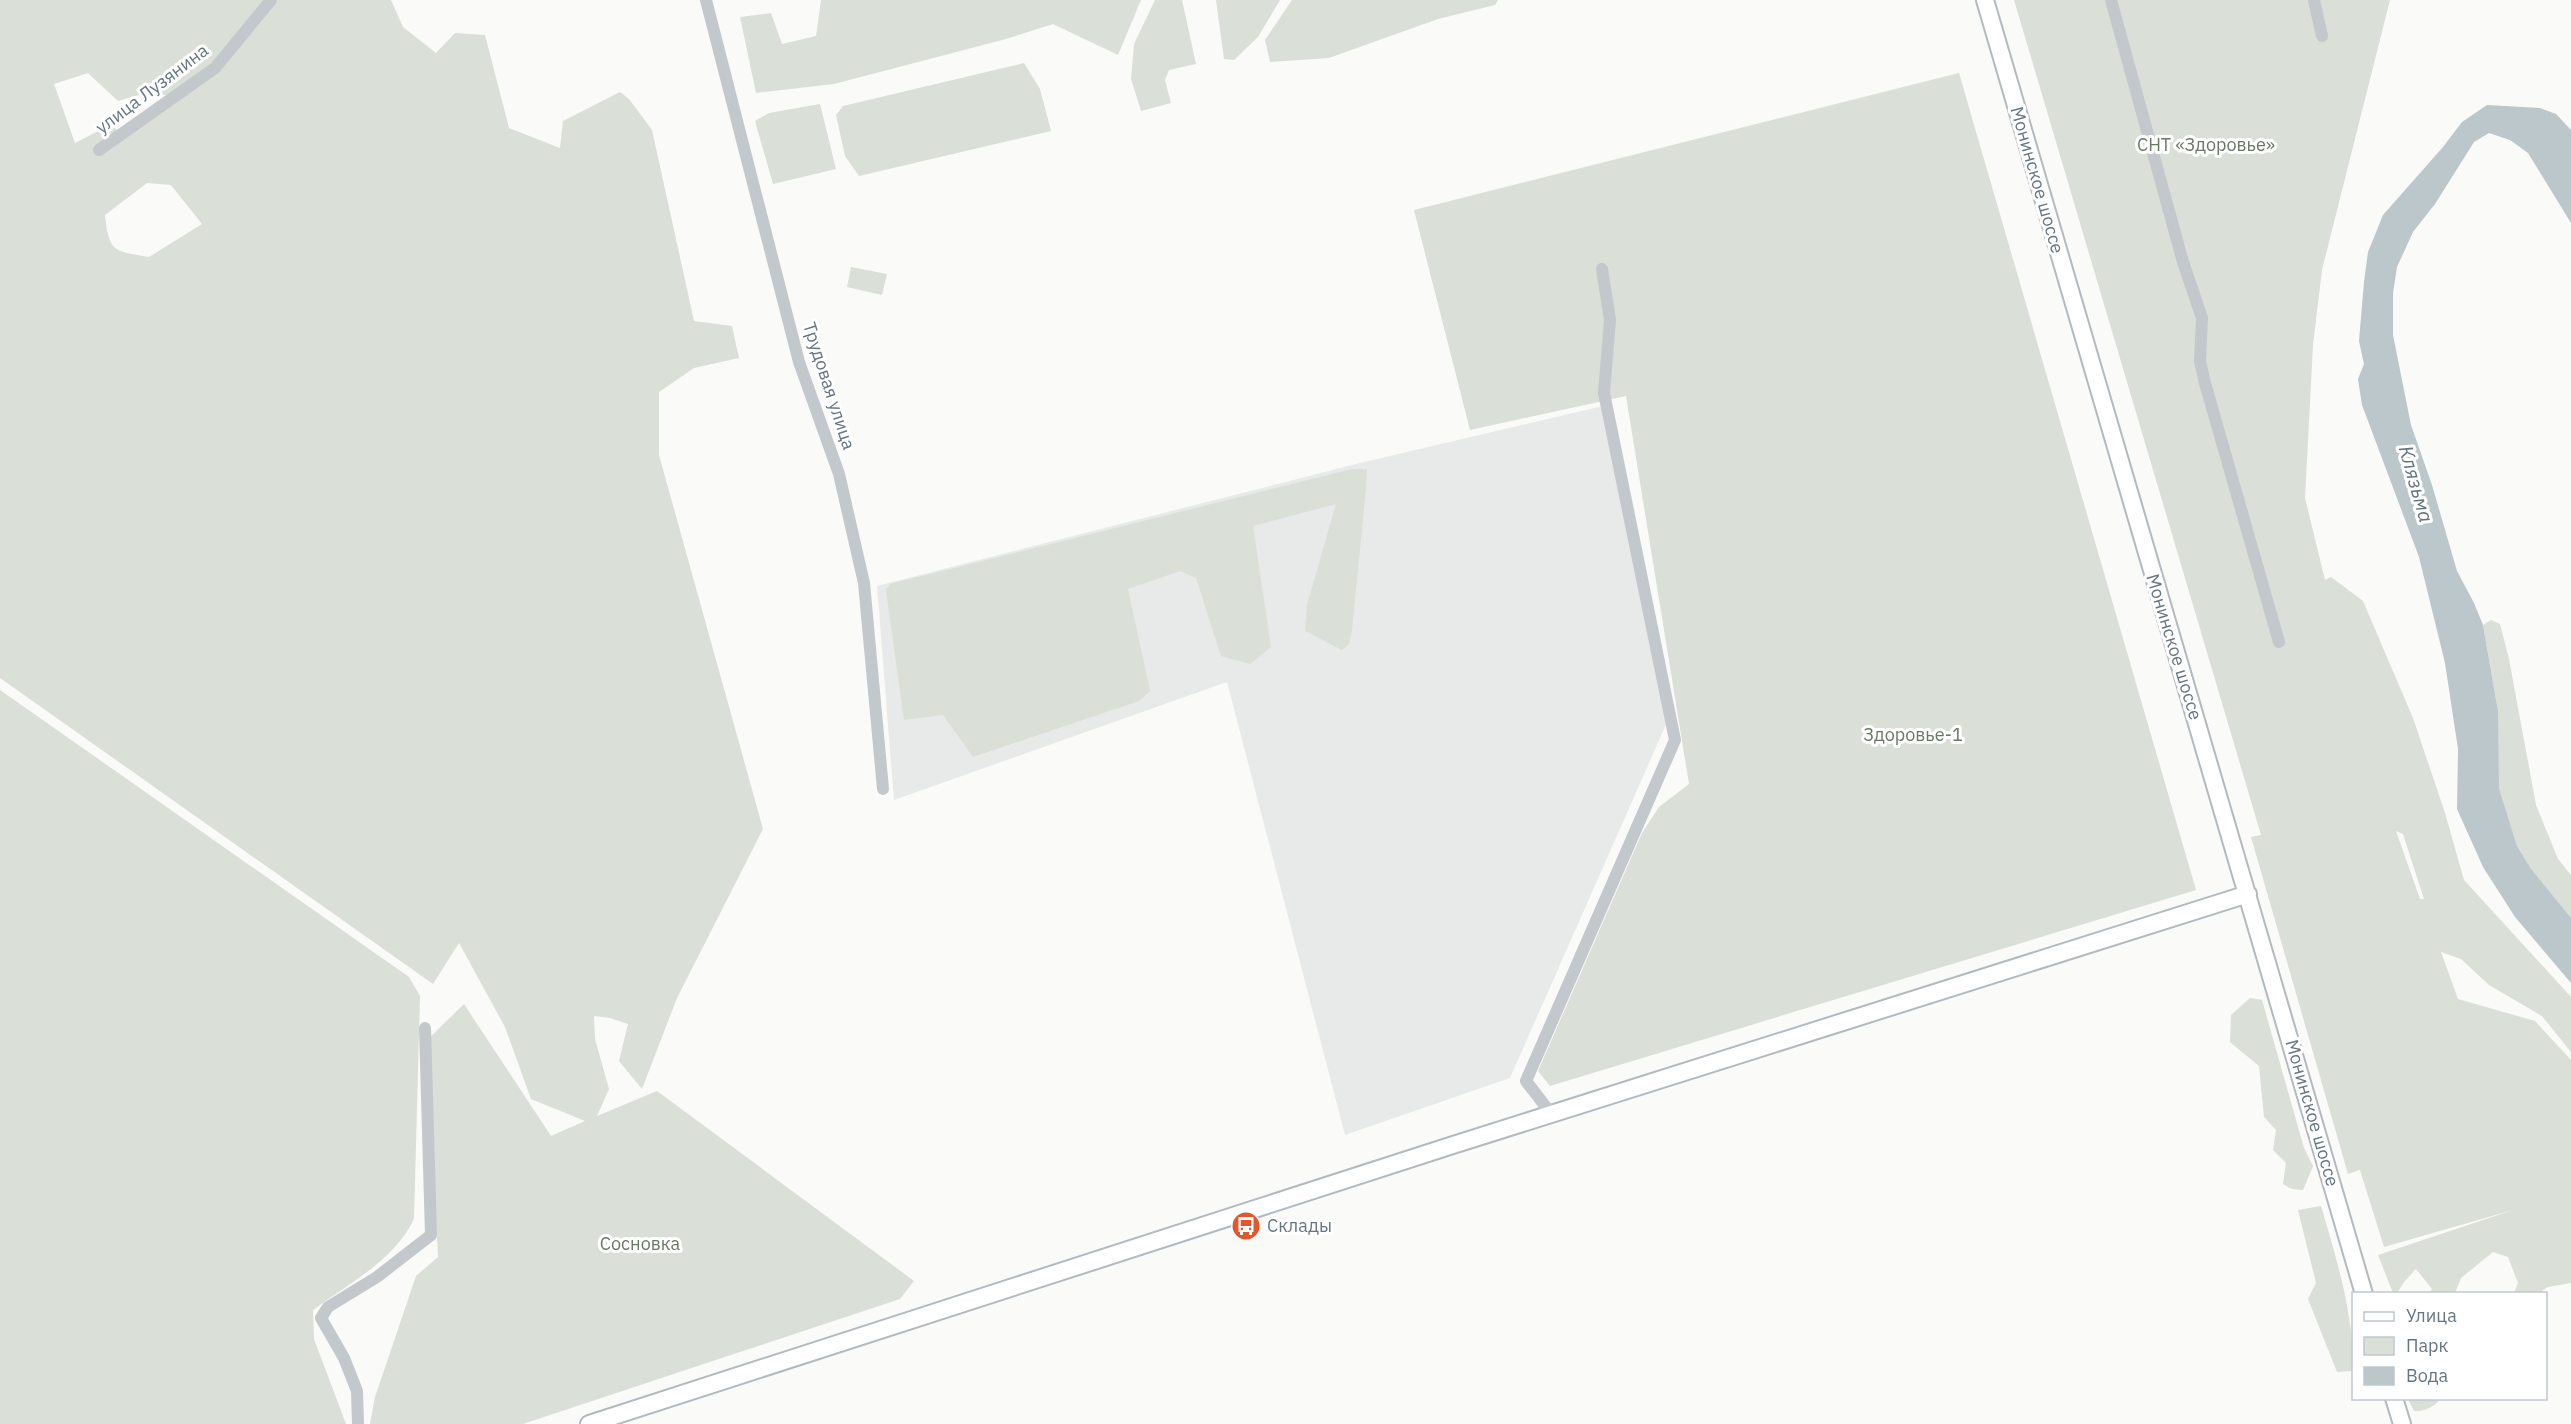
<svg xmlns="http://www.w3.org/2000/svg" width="2571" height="1424" font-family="'IBM Plex Sans',sans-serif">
<rect width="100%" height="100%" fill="#fafaf8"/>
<path fill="#e8e9e9" d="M 1603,406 L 1668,720 L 1510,1078 L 1345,1135 L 1227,682 L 894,800 L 877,586 L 1360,463 Z"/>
<path fill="#dadfd7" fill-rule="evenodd" d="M 0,0 L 391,0 L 403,27 L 436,53 L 455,33 L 485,35 L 509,128 L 560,148 L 563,121 L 620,92 L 629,99 L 652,130 L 694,321 L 732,326 L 739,358 L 694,368 L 659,392 L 659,455 L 763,829 L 677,998 L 642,1089 L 619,1061 L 628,1024 L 610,1018 L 594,1016 L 595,1039 L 609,1089 L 597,1116 L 657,1091 L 914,1281 L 900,1299 L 523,1424 L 370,1424 L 375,1397 L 416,1276 L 438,1257 L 427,1040 L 464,1004 L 551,1136 L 585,1121 L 531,1099 L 505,1027 L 459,943 L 433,984 L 0,678 ZM 88,73 L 118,101 L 142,94 L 169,95 L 120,132 L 110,125 L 75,143 L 54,84 ZM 147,183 L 171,185 L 202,224 L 149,257 C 114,251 109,253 105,215 Z
M 821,0 L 1141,0 L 1118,55 L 1053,24 L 1006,39 L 834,84 L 756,93 L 740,17 L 771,13 L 782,44 L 816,36 Z
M 1155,0 L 1182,0 L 1196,64 L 1169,70 L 1165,80 L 1171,103 L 1141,111 L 1131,79 L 1134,44 Z
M 1216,0 L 1280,0 L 1258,37 L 1234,60 L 1224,59 Z
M 1292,0 L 1498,0 L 1495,5 L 1438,19 L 1329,58 L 1270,62 L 1265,40 Z
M 2014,0 L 2390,0 L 2322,270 L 2313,345 L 2305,498 L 2325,580 L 2331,577 L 2363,601 L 2413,718 L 2445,813 L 2464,880 L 2571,997 L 2571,1052 L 2542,1016 L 2489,985 L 2461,959 L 2441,952 L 2458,999 L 2535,1021 L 2571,1060 L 2571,1283 L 2548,1287 L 2539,1293 L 2514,1293 L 2518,1283 L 2508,1257 L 2493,1252 L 2461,1278 L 2455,1293 L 2430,1293 L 2432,1289 L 2416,1269 L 2404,1282 L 2397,1293 L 2393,1293 L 2378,1255 L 2513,1210 L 2384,1247 L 2360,1170 L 2348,1174 L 2251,837 L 2261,835 ZM 2396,831 L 2403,834 L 2424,899 L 2420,899 Z
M 1024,63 L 1040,89 L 1051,131 L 859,176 L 845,156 L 836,115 L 843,106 Z
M 1959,73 L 2196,890 L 1550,1086 L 1538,1071 L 1642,833 L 1659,807 L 1689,784 L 1626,396 L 1470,430 L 1414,210 Z
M 820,104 L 836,169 L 773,184 L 755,121 L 769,113 Z
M 851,267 L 887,274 L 882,295 L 847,287 Z
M 1352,469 L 1367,469 L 1366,488 L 1352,630 L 1349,644 L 1342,650 L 1305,631 L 1307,605 L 1336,504 L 1253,526 L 1271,647 L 1250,664 L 1221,656 L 1196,578 L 1180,571 L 1128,589 L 1150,691 L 1139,701 L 973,757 L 943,715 L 904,720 L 886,590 L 890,584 Z
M 2491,620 L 2500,624 L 2509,659 L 2536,805 L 2558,859 L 2571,875 L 2571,918 L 2531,870 L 2517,846 L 2498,789 L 2498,711 L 2483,625 Z
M 0,690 L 409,977 L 420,996 L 414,1219 C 393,1262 350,1282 313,1310 L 314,1339 L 346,1424 L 0,1424 Z
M 2250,998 L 2262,1000 L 2304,1148 L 2313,1166 L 2303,1190 L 2292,1189 L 2283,1184 L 2286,1163 L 2273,1150 L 2276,1130 L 2264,1117 L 2259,1066 L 2230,1042 L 2231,1015 Z
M 2321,1206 C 2337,1261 2354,1314 2353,1371 L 2337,1372 L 2308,1299 L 2316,1283 L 2298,1210 Z
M 2408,1399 L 2408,1398 L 2440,1399 C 2435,1407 2423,1412 2414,1411 Z"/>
<path fill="#bbc7cb" d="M 2487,105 L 2540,108 L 2556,114 L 2571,130 L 2571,223 L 2528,153 L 2510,140 L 2489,133 L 2474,142 L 2435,204 L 2413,232 L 2397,267 L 2393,293 L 2393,335 L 2411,425 L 2432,485 L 2457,571 L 2474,603 L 2483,625 L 2498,711 L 2499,789 L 2517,846 L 2531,869 L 2571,918 L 2571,983 L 2515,917 L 2483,867 L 2457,809 L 2458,749 L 2445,663 L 2419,557 L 2362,405 L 2358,379 L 2364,364 L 2359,341 L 2364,282 L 2368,252 L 2383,215 L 2443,147 L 2462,122 Z"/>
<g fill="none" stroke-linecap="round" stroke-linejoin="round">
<g stroke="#b3babf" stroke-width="20">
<path id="secondary" d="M 1985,0 L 2364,1294
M 2394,1398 L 2402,1424
M 589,1424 L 1453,1145 L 2248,894"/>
</g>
<path stroke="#c3c8cc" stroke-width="12" d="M 706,0 L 799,362 L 839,474 L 864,583 L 883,789
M 2111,0 L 2183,262 L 2202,318 L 2200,361 L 2205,383 L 2279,642
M 2314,0 L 2322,36
M 99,150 L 215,68 L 271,0
M 1552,1115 L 1526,1081 L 1675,740 L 1604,393 L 1610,320 L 1602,269
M 358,1424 L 357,1391 L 344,1358 L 321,1318 L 328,1307 L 377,1277 L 431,1235 L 425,1028"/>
<use href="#secondary" stroke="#fff" stroke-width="16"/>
</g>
<defs>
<g id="bus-disc" transform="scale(1.5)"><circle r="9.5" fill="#e4572e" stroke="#fff"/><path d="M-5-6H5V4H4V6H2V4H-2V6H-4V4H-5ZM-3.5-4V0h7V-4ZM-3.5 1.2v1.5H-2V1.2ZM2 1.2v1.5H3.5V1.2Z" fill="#fff"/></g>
</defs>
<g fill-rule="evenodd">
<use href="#bus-disc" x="1246" y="1226"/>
</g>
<g text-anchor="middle" stroke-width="6" stroke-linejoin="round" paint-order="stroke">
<g font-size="18" fill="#657683" stroke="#fff">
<text transform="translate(152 89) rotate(-37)" y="6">улица Лузянина</text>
<text transform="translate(2037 180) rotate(74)" y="6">Монинское шоссе</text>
<text transform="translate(829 386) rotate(72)" y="6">Трудовая улица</text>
<text transform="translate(2174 647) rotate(73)" y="6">Монинское шоссе</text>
<text transform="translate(2312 1113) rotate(74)" y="6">Монинское шоссе</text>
</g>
<g font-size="18" fill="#687a64" stroke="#fff">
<text x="2206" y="151">СНТ «Здоровье»</text>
<text x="1913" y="741">Здоровье-1</text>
<text x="640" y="1250">Сосновка</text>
</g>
<g font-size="18" fill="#657683" stroke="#fff" text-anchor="start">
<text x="1267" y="1232">Склады</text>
</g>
<g font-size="20" font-style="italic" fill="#60757c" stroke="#fff">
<text transform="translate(2416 484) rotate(74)" y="7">Клязьма</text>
</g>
</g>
<rect x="2352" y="1292" width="195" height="108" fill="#ffffff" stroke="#c1c8cd" stroke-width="1.5"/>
<rect x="2364" y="1312" width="30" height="9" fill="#ffffff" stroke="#c1c8cd" stroke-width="1.5"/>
<text x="2406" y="1322" font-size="18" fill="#657683">Улица</text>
<rect x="2364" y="1337" width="30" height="18" fill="#dadfd7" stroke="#c1c8cd" stroke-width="1.5"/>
<text x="2406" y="1352" font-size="18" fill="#657683">Парк</text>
<rect x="2364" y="1367" width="30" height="18" fill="#bbc7cb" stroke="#c1c8cd" stroke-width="1.5"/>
<text x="2406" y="1382" font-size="18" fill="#657683">Вода</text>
</svg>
